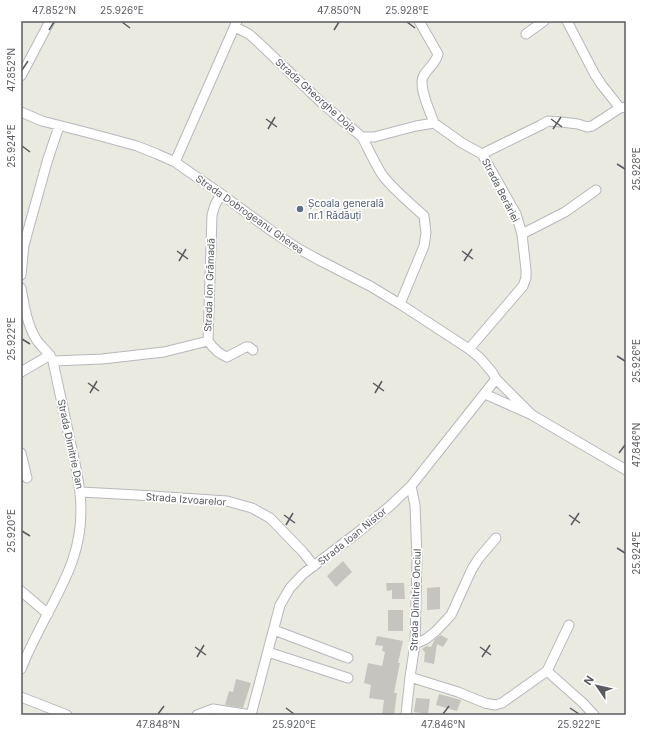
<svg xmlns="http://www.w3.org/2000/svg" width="647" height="736" font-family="Inter,sans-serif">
<rect width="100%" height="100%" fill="#ebeae0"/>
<path fill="#c6c4be" d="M 343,561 L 352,572 L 336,587 L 327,576 Z
M 386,583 L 404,583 L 405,599 L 392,599 L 392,590 L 387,591 Z
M 440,587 L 440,609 L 427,610 L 427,588 Z
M 388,610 L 403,610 L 403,631 L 388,631 Z
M 441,635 L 448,639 L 443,647 L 437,644 L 434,664 L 424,662 L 425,652 L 422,649 L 426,646 L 431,647 L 435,639 Z
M 377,636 L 403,641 L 398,663 L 400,663 L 394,693 L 397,693 L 394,715 L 382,715 L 384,700 L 369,698 L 371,685 L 364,683 L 368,663 L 382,666 L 385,652 L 382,651 L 383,646 L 375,645 Z
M 236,679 L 251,683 L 243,708 L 225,705 L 229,691 L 233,692 Z
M 439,694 L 461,700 L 457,711 L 436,705 Z
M 416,698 L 430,699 L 428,714 L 414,712 Z"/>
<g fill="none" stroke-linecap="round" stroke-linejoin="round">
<g stroke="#b6b7bc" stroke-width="11">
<path id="minor" d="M 419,21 L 438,54 C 436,63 429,67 424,75 C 417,85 430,111 434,123
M 567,21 L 594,73 L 601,84 L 620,108 L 626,107
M 235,27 L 249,34 L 259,43 L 324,105 L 362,137 L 374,137 L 416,126 L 434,123 L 462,143 L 482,154 L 541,125 L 548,121 L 561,122 L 578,124 L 587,127 L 592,126 L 620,108
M 526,34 L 544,21
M 21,76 L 50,21
M 21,112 L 42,121 L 93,134 L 137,146 L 157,154 L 175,162 L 221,194 L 273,232 L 299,249 L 319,260 L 370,286 L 400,304 L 469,349 L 480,358 L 492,372 L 496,379 L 532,415
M 362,137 C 369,150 375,164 383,176 C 395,191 410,203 424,216 L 426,233 L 424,246 L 400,304
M 175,162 L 237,21
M 522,234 L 565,212 L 596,190
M 21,275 L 24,245 L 47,162 L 59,126
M 21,288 C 24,305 27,324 36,339 C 41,347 49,352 53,361 C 58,386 64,411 69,436 C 79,479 88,515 73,559 C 67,577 58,594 49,611 C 39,630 29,649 21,669
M 208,341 C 213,348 219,354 227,357 L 246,347 L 249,347 L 253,350
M 469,349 L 523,286 L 526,278 L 526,270 L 522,234 L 516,214 L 482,154
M 53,361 L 102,359 L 164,352 L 208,341 L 212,215 L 215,205 L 221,194
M 21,372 L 50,355
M 485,394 L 532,415 L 626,470
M 21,453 L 27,478
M 81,492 L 137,495 L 227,501 L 252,508 L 270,518 L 303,552 L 314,566
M 21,591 L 48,614
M 274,630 L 348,658
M 415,644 L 426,639 L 436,631 L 451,615 L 472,569 L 479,558 L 496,538
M 268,652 L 348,678
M 547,671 L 583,703 L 594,715
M 410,677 L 458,692 L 485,703 L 495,705 L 502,703 L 547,671 L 569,625
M 21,697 L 67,715
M 197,715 L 213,709 L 251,715
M 251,715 L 280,605 L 290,588 L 303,574 L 357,533 L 390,506 L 411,486 L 496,379
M 406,715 L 410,677 L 415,644 L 417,558 L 415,505 L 411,486"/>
</g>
<use href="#minor" stroke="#fff" stroke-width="9"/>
</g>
<path fill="none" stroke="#595b60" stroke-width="1.5" d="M 122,22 L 130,28M 407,22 L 415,28M 49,30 L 54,22M 334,30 L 339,22M 22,70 L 28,61M 266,119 L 277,127M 551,119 L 562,127M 268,129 L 275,117M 553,129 L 561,117M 22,146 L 30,152M 617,164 L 625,169M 177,251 L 188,259M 462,251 L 473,259M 179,261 L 186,249M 464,261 L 472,249M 22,339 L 30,344M 617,356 L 625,361M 88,383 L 99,391M 373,383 L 384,391M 90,393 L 97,381M 375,393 L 382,381M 619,453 L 625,445M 284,515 L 295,523M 569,515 L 580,523M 286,525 L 293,513M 571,525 L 579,513M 22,531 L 30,536M 617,548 L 625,553M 195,647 L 206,655M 480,647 L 491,655M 197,657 L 204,645M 482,657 L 490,645M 286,708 L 294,714M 570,708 L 579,714M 158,714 L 164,706M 443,714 L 449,706"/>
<circle fill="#5c6f8a" stroke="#fff" stroke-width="1.5" cx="300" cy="209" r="4"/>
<g text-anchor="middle" stroke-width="3.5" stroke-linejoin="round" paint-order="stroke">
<g font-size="10" fill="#595b60" stroke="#fff">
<text transform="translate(316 95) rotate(42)" y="4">Strada Gheorghe Doja</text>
<text transform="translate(501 190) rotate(63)" y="4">Strada Berăriei</text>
<text transform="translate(250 214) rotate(35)" y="4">Strada Dobrogeanu Gherea</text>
<text transform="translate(209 285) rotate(-88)" y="4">Strada Ion Grămadă</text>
<text transform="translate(71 444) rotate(78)" y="4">Strada Dimitrie Dan</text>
<text transform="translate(186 499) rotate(4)" y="4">Strada Izvoarelor</text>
<text transform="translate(352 536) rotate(-39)" y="4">Strada Ioan Nistor</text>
<text transform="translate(415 600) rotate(-88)" y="4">Strada Dimitrie Onciul</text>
</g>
<g font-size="10" fill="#4e5e75" stroke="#fff" text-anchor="start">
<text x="308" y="207">Școala generală<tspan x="308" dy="12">nr.1 Rădăuți</tspan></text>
</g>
</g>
<rect width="647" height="736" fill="none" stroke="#ffffff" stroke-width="44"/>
<g transform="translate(597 686) rotate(304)" stroke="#ffffff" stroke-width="3" paint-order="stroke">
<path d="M0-3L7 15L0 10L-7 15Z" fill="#595b60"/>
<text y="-6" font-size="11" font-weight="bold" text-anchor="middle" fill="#595b60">N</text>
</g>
<rect x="22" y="22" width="603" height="692" fill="none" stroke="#595b60" stroke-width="1.5"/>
<g font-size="10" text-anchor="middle" fill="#595b60">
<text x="54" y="14">47.852°N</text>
<text x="122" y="14">25.926°E</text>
<text x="339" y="14">47.850°N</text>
<text x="407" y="14">25.928°E</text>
<text transform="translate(11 70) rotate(-90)" y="4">47.852°N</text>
<text transform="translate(11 146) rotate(-90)" y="4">25.924°E</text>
<text transform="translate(636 169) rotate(-90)" y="4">25.928°E</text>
<text transform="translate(11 339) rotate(-90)" y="4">25.922°E</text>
<text transform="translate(636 361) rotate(-90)" y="4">25.926°E</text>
<text transform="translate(636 445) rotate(-90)" y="4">47.846°N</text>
<text transform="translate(11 531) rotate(-90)" y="4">25.920°E</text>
<text transform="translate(636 553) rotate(-90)" y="4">25.924°E</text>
<text x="158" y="728">47.848°N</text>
<text x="294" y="728">25.920°E</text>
<text x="443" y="728">47.846°N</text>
<text x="579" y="728">25.922°E</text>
</g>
</svg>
